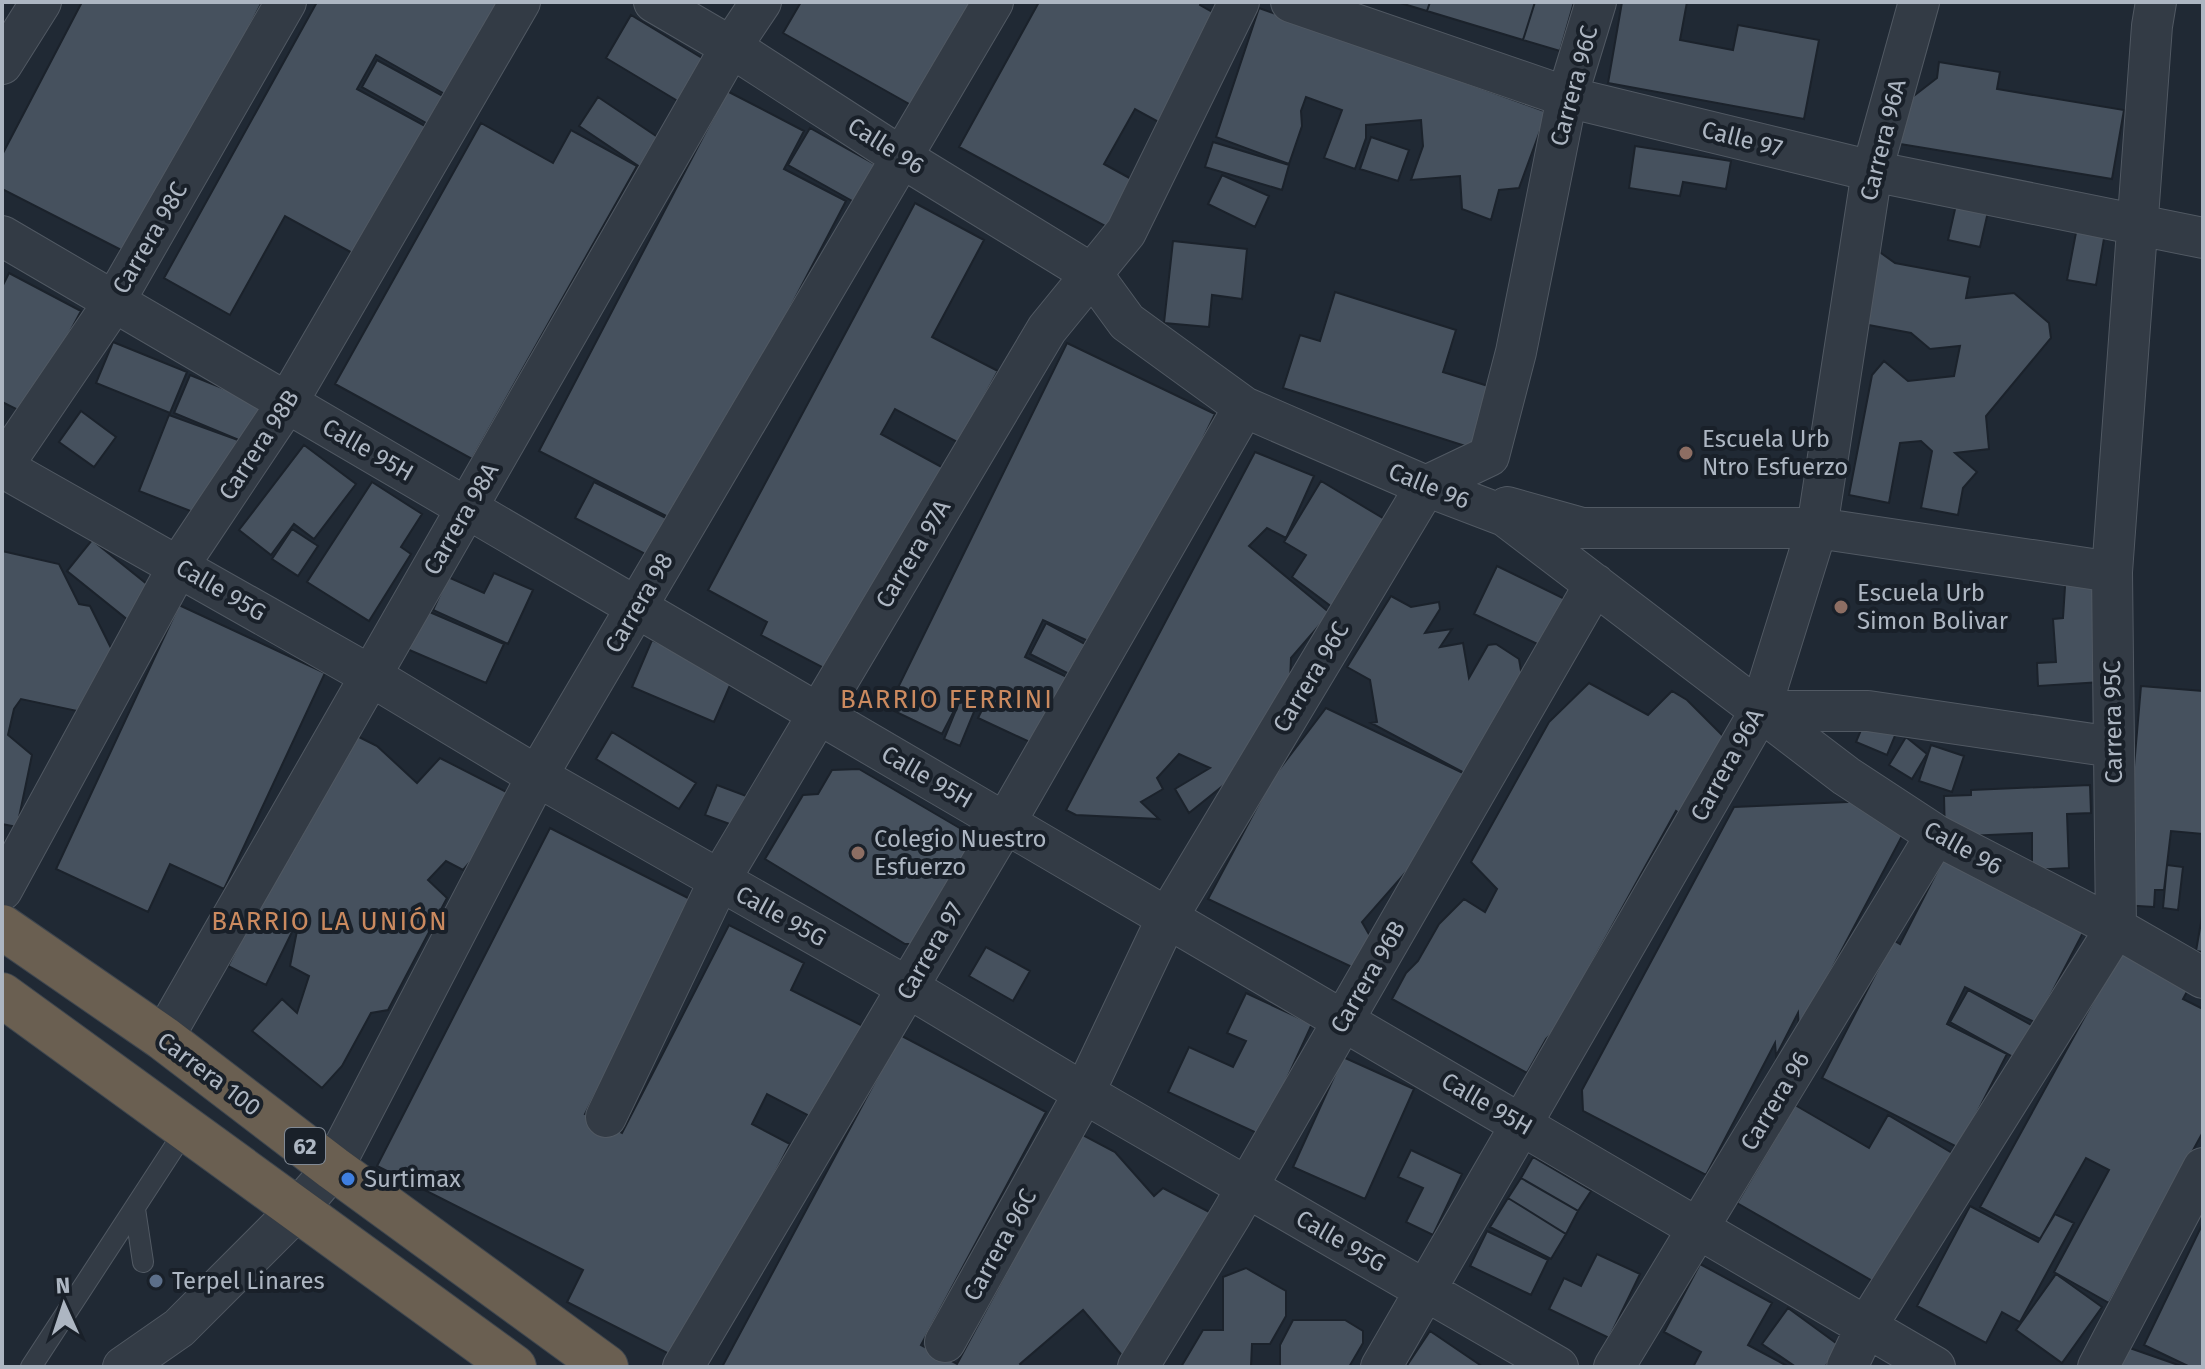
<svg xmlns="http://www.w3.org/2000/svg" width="2205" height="1369" font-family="'Fira Sans',sans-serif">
<rect width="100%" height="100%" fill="#202934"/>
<path fill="#46515e" stroke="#1b222b" stroke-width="2" d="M 82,2 L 262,2 L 131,255 L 2,189 L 2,155 Z
M 317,2 L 503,2 L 450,97 L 376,55 L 357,89 L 427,127 L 356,255 L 285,216 L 230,315 L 164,278 Z
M 801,2 L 990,2 L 927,114 L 783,33 Z
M 1039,2 L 1201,2 L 1200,5 L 1223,18 L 1164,125 L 1135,109 L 1104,164 L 1144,186 L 1118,233 L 959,147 Z
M 1397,2 L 1430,2 L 1427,11 Z
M 1430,2 L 1535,2 L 1523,40 L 1427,11 Z
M 1535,2 L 1574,2 L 1560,51 L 1523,40 Z
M 1622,2 L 1687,2 L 1680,40 L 1733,50 L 1738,25 L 1819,40 L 1804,119 L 1608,83 Z
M 1259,8 L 1547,112 L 1519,188 L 1499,190 L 1491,220 L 1462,209 L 1460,176 L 1411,180 L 1423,146 L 1421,120 L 1366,125 L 1366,138 L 1355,169 L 1324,158 L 1342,110 L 1306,97 L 1301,111 L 1302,126 L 1289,164 L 1216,137 Z
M 631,15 L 707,61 L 681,103 L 606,58 Z
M 377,60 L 443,96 L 428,124 L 362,87 Z
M 1939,62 L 2000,72 L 1997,89 L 2124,110 L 2112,179 L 1888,142 L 1893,112 L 1937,78 Z
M 727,91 L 804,131 L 784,169 L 846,201 L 678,522 L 539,451 Z
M 598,97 L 662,140 L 643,169 L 579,126 Z
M 481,123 L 553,163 L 571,130 L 637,166 L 472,459 L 335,384 Z
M 810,128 L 885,170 L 863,207 L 788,165 Z
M 1371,137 L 1409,150 L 1398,181 L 1360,169 Z
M 1213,142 L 1289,165 L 1282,190 L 1205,167 Z
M 1635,146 L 1731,161 L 1726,189 L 1683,182 L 1680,196 L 1629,188 Z
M 1222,175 L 1269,196 L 1255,227 L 1208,204 Z
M 1958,196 L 1990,203 L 1980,247 L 1948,240 Z
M 915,203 L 984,240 L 932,337 L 998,371 L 959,443 L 895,409 L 881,434 L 949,471 L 839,676 L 761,635 L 767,622 L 708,590 Z
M 2078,222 L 2106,227 L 2096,285 L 2067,280 Z
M 1173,241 L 1247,249 L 1242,299 L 1212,295 L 1209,327 L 1164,323 Z
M 1874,248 L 1895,263 L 1970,277 L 1966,298 L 2014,293 L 2049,323 L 2051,338 L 1986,416 L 1989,449 L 1955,453 L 1977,472 L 1963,488 L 1958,515 L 1921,508 L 1932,451 L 1921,441 L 1900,443 L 1889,503 L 1849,495 L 1872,375 L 1884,361 L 1908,381 L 1954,376 L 1960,346 L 1930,349 L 1911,333 L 1858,323 Z
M 9,273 L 81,311 L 26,414 L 2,402 L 2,287 Z
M 1335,292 L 1456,330 L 1443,372 L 1501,390 L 1481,451 L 1283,388 L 1300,335 L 1320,341 Z
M 113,342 L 187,372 L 170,413 L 96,383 Z
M 1067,343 L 1215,414 L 1101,647 L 1043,620 L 1025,657 L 1067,677 L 1034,744 L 978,718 L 983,708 L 961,697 L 942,734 L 888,708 Z
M 190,375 L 262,404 L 246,443 L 174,413 Z
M 81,411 L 116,437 L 94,467 L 59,442 Z
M 169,415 L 238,440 L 206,517 L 139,491 Z
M 304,445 L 356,484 L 314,539 L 294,524 L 271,555 L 239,530 Z
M 1255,452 L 1314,476 L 1286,538 L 1267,528 L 1249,546 L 1330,613 L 1291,658 L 1289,706 L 1250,764 L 1189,813 L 1175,789 L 1210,768 L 1179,754 L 1157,778 L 1163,789 L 1141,802 L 1159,819 L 1076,815 L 1066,810 Z
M 1321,481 L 1386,520 L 1332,607 L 1292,577 L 1306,555 L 1284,542 Z
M 372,482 L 422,514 L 401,547 L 411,554 L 369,621 L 307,582 Z
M 594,482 L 666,518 L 647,555 L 575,518 Z
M 292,529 L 318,546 L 298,576 L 272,559 Z
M 92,540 L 158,593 L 133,624 L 67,571 Z
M 2,551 L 59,564 L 79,604 L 90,606 L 117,660 L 77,711 L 21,699 L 14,709 L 8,735 L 32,755 L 17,827 L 2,824 Z
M 1497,566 L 1573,603 L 1550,650 L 1474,614 Z
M 2066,571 L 2095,576 L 2102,682 L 2038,686 L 2037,663 L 2056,662 L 2053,619 L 2063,618 Z
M 494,573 L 533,590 L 508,644 L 433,610 L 448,577 L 484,593 Z
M 1391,596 L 1411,607 L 1439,602 L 1440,609 L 1425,633 L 1452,629 L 1440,647 L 1463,643 L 1469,678 L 1488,645 L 1496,644 L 1519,659 L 1524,688 L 1470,776 L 1371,723 L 1377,722 L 1370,680 L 1347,667 Z
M 179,605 L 325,673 L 224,889 L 170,864 L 148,912 L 56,869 Z
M 425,610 L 504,644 L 486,683 L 407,649 Z
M 1046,623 L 1085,644 L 1069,674 L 1030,654 Z
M 652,640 L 734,676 L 714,722 L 632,687 Z
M 1589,683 L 1648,715 L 1672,691 L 1687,700 L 1727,740 L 1679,813 L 1676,811 L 1554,1031 L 1546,1039 L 1527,1073 L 1392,999 L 1406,973 L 1418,961 L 1439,924 L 1464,899 L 1485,912 L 1497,889 L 1471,862 L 1549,722 Z
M 2141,686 L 2203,691 L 2203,834 L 2171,831 L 2164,890 L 2155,890 L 2154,907 L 2122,905 Z
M 960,700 L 976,707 L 960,746 L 944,739 Z
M 1326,708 L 1463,773 L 1428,847 L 1362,922 L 1370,936 L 1354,968 L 1208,899 L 1272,779 Z
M 1866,718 L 1897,731 L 1887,755 L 1856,742 Z
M 612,732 L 696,783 L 679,809 L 596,759 Z
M 351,733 L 377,746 L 417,783 L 440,758 L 512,795 L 485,845 L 463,870 L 446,861 L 428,880 L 447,898 L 388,1010 L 371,1013 L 342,1066 L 322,1088 L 252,1031 L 282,999 L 297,1013 L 309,976 L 290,966 L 297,931 L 258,911 Z
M 1906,737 L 1927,754 L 1912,779 L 1889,765 Z
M 1931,745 L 1964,756 L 1952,792 L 1919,781 Z
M 859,769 L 980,840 L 914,944 L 905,944 L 765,859 L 803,795 L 818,794 L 832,770 Z
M 717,785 L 757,800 L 746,830 L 705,815 Z
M 2090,785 L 2091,813 L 2067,814 L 2069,868 L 2032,870 L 2032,833 L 1945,837 L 1944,796 L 1971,795 L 1971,790 Z
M 1871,801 L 1910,821 L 1799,1031 L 1798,1013 L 1776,1056 L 1775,1043 L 1706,1175 L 1583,1111 L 1582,1090 L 1734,807 Z
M 550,828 L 694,901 L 585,1114 L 622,1133 L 729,925 L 804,963 L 791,990 L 863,1026 L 815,1119 L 767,1094 L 752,1124 L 790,1144 L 679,1359 L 567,1302 L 583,1270 L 377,1166 Z
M 1947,852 L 2088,923 L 2036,1023 L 1965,987 L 1947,1024 L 2007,1054 L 1959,1148 L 1822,1078 L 1893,940 L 1900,944 Z
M 2167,865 L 2183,867 L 2178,910 L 2163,908 Z
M 2203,911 L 2203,952 L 2196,951 Z
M 254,914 L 292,932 L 266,985 L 228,966 Z
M 986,947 L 1030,971 L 1013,1001 L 969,976 Z
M 2122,949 L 2190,986 L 2183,999 L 2203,1009 L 2203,1132 L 2109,1303 L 2054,1272 L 2109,1170 L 2086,1158 L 2040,1239 L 1980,1207 Z
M 1968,990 L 2033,1026 L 2015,1058 L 1950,1022 Z
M 1246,993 L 1312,1024 L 1261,1135 L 1168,1092 L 1189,1047 L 1233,1067 L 1246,1041 L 1227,1033 Z
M 900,1035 L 1046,1112 L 921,1345 L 957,1364 L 1081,1134 L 1115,1152 L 1154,1196 L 1163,1188 L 1217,1216 L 1132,1367 L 1083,1310 L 1020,1364 L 1022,1367 L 722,1367 Z
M 1343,1057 L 1414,1089 L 1365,1199 L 1293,1167 Z
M 1795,1105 L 1869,1148 L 1888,1115 L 1952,1153 L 1876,1283 L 1737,1203 Z
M 1411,1150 L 1462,1174 L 1433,1235 L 1406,1222 L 1423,1188 L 1398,1177 Z
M 1533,1157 L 1591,1191 L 1578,1211 L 1521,1178 Z
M 1521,1178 L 1578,1211 L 1566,1234 L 1508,1198 Z
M 1508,1198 L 1566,1234 L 1551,1259 L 1490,1227 Z
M 1970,1206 L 2038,1242 L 2055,1214 L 2074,1223 L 2020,1322 L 2002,1312 L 1986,1343 L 1917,1306 Z
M 2203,1223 L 2203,1367 L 2190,1367 L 2144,1345 Z
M 1487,1231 L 1548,1260 L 1531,1295 L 1470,1266 Z
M 1597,1254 L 1640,1274 L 1609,1338 L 1549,1309 L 1564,1278 L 1581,1286 Z
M 1700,1264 L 1772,1303 L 1748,1345 L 1789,1367 L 1693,1367 L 1701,1352 L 1664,1332 Z
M 1246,1268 L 1286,1291 L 1286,1316 L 1270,1344 L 1252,1344 L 1251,1366 L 1280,1366 L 1280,1345 L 1293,1320 L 1345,1320 L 1363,1331 L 1363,1343 L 1349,1367 L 1181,1367 L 1203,1330 L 1223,1330 L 1223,1277 Z
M 2056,1274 L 2102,1307 L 2062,1363 L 2016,1330 Z
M 1788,1308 L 1840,1346 L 1825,1367 L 1796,1367 L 1762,1344 Z
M 1430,1331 L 1483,1367 L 1406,1367 Z
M 2124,1346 L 2184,1367 L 2117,1367 Z"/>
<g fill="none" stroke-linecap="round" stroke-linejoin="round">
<g stroke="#515963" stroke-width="22">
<path id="lane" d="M 135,1209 L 143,1262
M 31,1367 L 186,1129"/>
</g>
<g stroke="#515963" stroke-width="42">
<path id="street" d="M 654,2 L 731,47 L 901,157 L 1092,274 L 1127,322 L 1244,407 L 1426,486 L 1505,516 L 1846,776 L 1936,835 L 2116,928 L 2203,978
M 1291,2 L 1567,97 L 1872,171 L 2203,238
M 2,64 L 41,2
M 2,236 L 1935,1367
M 2,467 L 371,676 L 537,776 L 909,988 L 1084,1093 L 1558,1367
M 2,467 L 114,302 L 286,2
M 1507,507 L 1582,528 L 1817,528 L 2112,572
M 1760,711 L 1868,711 L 2113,747
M 2,890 L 179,565 L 287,403 L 520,2
M 163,1038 L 731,47 L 761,2
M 606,1117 L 719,881 L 1047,329 L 1126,232 L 1239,2
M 945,1342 L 1084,1093 L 1167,918 L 1426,486 L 1489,456 L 1516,352 L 1567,97 L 1596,2
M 123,1367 L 179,1328 L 297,1210 L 333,1168 L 537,776 L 993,2
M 683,1367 L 1005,823 L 1244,407
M 1138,1367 L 1231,1215 L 1595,584
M 1381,1367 L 1760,711 L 1817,528 L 1872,171 L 1919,2
M 1614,1367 L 1936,835
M 1847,1367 L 1866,1327 L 2116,928 L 2112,572 L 2152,26 L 2156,2
M 2098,1367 L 2203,1168"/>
</g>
<g stroke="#3e464f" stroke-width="46">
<path id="highway" d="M 2,927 L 163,1038 L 333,1168 L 606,1367
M 2,995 L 514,1367"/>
</g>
<use href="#lane" stroke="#333b45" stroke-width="20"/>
<use href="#street" stroke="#333b45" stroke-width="40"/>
<use href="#highway" stroke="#6a5f51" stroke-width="44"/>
</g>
<g fill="#8d6e63" stroke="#192029" stroke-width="3">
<circle cx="1686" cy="453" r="8"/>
<circle cx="1841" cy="607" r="8"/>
<circle cx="858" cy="853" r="8"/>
</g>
<circle fill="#3f7fe0" stroke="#192029" stroke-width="3" cx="348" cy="1179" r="8"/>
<circle fill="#5c6f8a" stroke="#192029" stroke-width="3" cx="156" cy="1281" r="8"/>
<g text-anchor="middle" stroke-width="8" stroke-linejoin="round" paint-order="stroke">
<rect fill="#192029" stroke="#818994" stroke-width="2" x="285" y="1128" width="40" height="36" rx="6"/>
<g font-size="22" font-weight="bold" fill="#adb6c2">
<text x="305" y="1154">62</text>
</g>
<g font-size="24" fill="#adb6c2" stroke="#192029">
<text transform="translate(1574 86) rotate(-75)" y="8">Carrera 96C</text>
<text transform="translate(1742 139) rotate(14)" y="8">Calle 97</text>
<text transform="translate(1883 140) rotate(-76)" y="8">Carrera 96A</text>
<text transform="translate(886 146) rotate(32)" y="8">Calle 96</text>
<text transform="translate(150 238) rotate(-60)" y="8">Carrera 98C</text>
<text transform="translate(259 445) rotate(-57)" y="8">Carrera 98B</text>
<text transform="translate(368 450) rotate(30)" y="8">Calle 95H</text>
<text transform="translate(1429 486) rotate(22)" y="8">Calle 96</text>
<text transform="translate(461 519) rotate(-60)" y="8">Carrera 98A</text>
<text transform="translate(913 554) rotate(-59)" y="8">Carrera 97A</text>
<text transform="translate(221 590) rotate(30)" y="8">Calle 95G</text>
<text transform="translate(639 603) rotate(-60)" y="8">Carrera 98</text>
<text transform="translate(1311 677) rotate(-59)" y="8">Carrera 96C</text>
<text transform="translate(2113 722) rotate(-91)" y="8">Carrera 95C</text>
<text transform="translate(1727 765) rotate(-61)" y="8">Carrera 96A</text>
<text transform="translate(927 777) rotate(30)" y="8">Calle 95H</text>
<text transform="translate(1963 848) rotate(29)" y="8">Calle 96</text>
<text transform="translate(781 916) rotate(29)" y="8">Calle 95G</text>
<text transform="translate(930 951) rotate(-60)" y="8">Carrera 97</text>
<text transform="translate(1368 977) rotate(-60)" y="8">Carrera 96B</text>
<text transform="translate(209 1074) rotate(37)" y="8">Carrera 100</text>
<text transform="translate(1775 1101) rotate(-59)" y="8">Carrera 96</text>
<text transform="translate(1487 1104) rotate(30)" y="8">Calle 95H</text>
<text transform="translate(1341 1241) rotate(30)" y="8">Calle 95G</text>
<text transform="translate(1000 1245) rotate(-61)" y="8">Carrera 96C</text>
</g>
<g font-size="24" fill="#adb6c2" stroke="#192029" text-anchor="start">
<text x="1702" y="447">Escuela Urb<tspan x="1702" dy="28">Ntro Esfuerzo</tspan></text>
<text x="1857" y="601">Escuela Urb<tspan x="1857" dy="28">Simon Bolivar</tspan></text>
<text x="874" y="847">Colegio Nuestro<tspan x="874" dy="28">Esfuerzo</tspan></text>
<text x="364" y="1187">Surtimax</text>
<text x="172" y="1289">Terpel Linares</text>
</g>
<g font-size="26" letter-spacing="2" fill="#cb8a5f" stroke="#192029">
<text x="947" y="708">BARRIO FERRINI</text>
<text x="330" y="930">BARRIO LA UNIÓN</text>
</g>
</g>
<rect width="2205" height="1369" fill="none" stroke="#adb6c2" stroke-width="8"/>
<g transform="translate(64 1305) rotate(357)" stroke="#192029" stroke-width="6" paint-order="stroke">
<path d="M0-6L14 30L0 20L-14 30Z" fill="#adb6c2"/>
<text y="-12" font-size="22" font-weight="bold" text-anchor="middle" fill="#adb6c2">N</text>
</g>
</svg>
